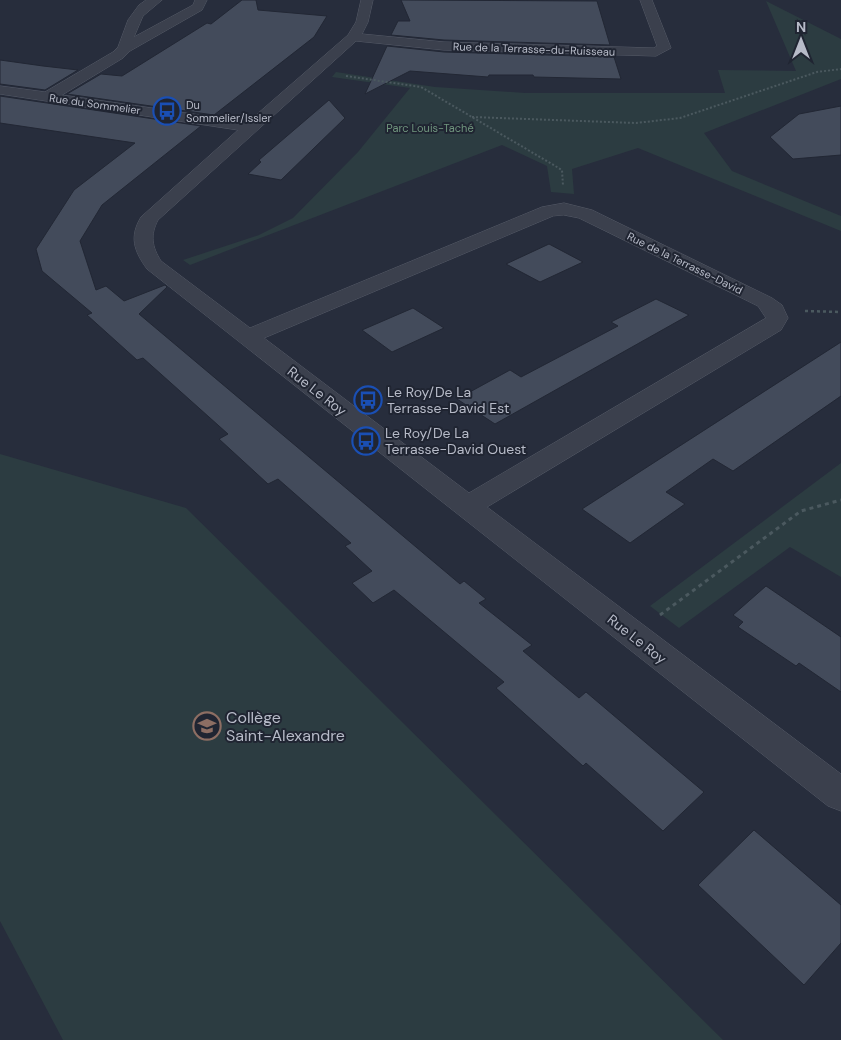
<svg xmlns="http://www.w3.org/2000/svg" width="841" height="1040" font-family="'DM Sans',sans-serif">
<rect width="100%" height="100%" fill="#272d3c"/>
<path fill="#2c3c41" d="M 766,1 L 841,39 L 841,79 L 704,133 L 732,171 L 841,216 L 841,231 L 638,148 L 572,169 L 574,194 L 551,192 L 547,166 L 502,145 L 190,265 L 183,260 L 259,235 L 293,218 L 358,152 L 410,88 L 332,77 L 336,72 L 435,87 L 525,93 L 725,93 L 718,70 L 796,71 Z
M 0,454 L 186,508 L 723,1040 L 63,1040 L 0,921 Z
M 841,463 L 841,577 L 790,547 L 679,628 L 650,606 Z"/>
<path fill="#434b5b" stroke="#222734" d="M 242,0 L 256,0 L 258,10 L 327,16 L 314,37 L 214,115 L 67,94 L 101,74 L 122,76 L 207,23 L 211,24 Z
M 401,0 L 597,1 L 610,45 L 444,40 L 391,35 L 398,21 L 410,21 Z
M 387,46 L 444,52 L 614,57 L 621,79 L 534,77 L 533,75 L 489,75 L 488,77 L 410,71 L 365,94 Z
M 0,60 L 43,66 L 78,70 L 45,90 L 0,84 Z
M 0,96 L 201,126 L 102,205 L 80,241 L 96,290 L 106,286 L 124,301 L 165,285 L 167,287 L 139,314 L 460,584 L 464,581 L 486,599 L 479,603 L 532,645 L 523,651 L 579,698 L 586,692 L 704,792 L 663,831 L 586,763 L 583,766 L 496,688 L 504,682 L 394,590 L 373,603 L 352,583 L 372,571 L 345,546 L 351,543 L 278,479 L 268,484 L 219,439 L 228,434 L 143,358 L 137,360 L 87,315 L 92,313 L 42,271 L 36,249 L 74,190 L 135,143 L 0,123 Z
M 329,100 L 345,118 L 281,180 L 248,174 L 261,162 L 259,160 Z
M 841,106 L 841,155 L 793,159 L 770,137 L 799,114 Z
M 549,244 L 583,262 L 540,282 L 506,264 Z
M 656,299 L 689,315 L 495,424 L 457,399 L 510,370 L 521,377 L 618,326 L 611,322 Z
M 413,308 L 444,328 L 392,352 L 362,330 Z
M 841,342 L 841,396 L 733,471 L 713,459 L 666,492 L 685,504 L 630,543 L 582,509 Z
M 766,586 L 841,637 L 841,692 L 799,663 L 796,666 L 738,627 L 743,622 L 733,615 Z
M 754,830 L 841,905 L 841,943 L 804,985 L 698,885 Z"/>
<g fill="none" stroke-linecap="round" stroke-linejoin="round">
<g stroke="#565b68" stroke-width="1">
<path id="street" d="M 162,0 L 143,16 L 134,37 L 193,5 L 195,0 L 207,0 L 202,10 L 130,51 L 123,58 L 62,95 L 248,122 L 348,35 L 356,22 L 361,0 L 373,0 L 368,22 L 362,34 L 444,42 L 654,48 L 657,46 L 640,0 L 652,0 L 671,48 L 656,56 L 444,50 L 356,41 L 158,220 C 150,235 152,247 161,261 L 250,328 L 542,207 L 564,203 L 592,210 L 772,298 L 782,305 L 788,318 L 781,330 L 487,507 L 841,774 L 841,811 L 828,806 L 147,269 C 134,251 129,237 141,217 L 238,130 L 0,94 L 0,86 L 45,92 L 113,52 L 118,47 L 128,20 L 139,5 L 146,0 ZM 564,215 L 579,218 L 758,306 L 766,318 L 469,493 L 264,338 L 553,216 Z"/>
</g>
<path stroke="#4b595f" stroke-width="2" stroke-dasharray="2 2" stroke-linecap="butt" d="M 346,76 L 421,87 L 562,170 L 563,186
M 472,117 L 636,123 L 680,118 L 817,72 L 841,69"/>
<path stroke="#4b595f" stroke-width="2.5" stroke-dasharray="3 3" stroke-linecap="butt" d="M 805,311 L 841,312"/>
<path stroke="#4b595f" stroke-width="3" stroke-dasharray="4 4" stroke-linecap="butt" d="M 660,615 L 801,511 L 841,500"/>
<use href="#street" fill="#3b404d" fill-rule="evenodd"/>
</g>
<defs>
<g id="bus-ring" transform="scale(1.4375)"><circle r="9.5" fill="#202532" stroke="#1a4fb4" stroke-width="1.5"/><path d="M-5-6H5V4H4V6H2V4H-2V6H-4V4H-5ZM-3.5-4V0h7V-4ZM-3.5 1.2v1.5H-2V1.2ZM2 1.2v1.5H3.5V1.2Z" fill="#1a4fb4"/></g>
<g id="school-ring" transform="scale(1.4375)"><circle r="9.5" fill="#202532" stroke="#8d6e63" stroke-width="1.5"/><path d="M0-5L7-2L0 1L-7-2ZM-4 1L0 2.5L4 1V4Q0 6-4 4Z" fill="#8d6e63"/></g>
</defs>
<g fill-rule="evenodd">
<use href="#bus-ring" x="167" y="111"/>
<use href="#bus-ring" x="368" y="400"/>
<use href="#bus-ring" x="366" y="441"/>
<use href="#school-ring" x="207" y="726"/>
</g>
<g text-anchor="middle" stroke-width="4" stroke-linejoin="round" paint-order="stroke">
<g font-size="11" fill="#b7bbc8" stroke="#202532">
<text transform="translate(534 49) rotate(2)" y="4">Rue de la Terrasse-du-Ruisseau</text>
<text transform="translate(95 104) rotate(8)" y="4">Rue du Sommelier</text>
<text transform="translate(685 263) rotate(26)" y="4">Rue de la Terrasse-David</text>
</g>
<g font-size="11" fill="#b7bbc8" stroke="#202532" text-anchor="start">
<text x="186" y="109">Du<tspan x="186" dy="13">Sommelier/Issler</tspan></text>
</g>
<g font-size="11" fill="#70967e" stroke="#202532">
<text x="430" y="132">Parc Louis-Taché</text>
</g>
<g font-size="14" fill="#b7bbc8" stroke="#202532">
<text transform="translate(317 391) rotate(38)" y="5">Rue Le Roy</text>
<text transform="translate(637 639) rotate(38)" y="5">Rue Le Roy</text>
</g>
<g font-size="14" fill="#b7bbc8" stroke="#202532" text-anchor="start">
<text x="387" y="397">Le Roy/De La<tspan x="387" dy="16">Terrasse-David Est</tspan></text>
<text x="385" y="438">Le Roy/De La<tspan x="385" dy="16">Terrasse-David Ouest</tspan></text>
</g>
<g font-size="16" fill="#b7bbc8" stroke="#202532" text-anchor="start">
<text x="226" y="723">Collège<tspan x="226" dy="18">Saint-Alexandre</tspan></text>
</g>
</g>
<g transform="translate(801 40)" stroke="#202532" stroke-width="4" paint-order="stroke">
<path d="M0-4L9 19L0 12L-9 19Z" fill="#b7bbc8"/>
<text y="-8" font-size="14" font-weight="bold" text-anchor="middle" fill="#b7bbc8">N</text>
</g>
</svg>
